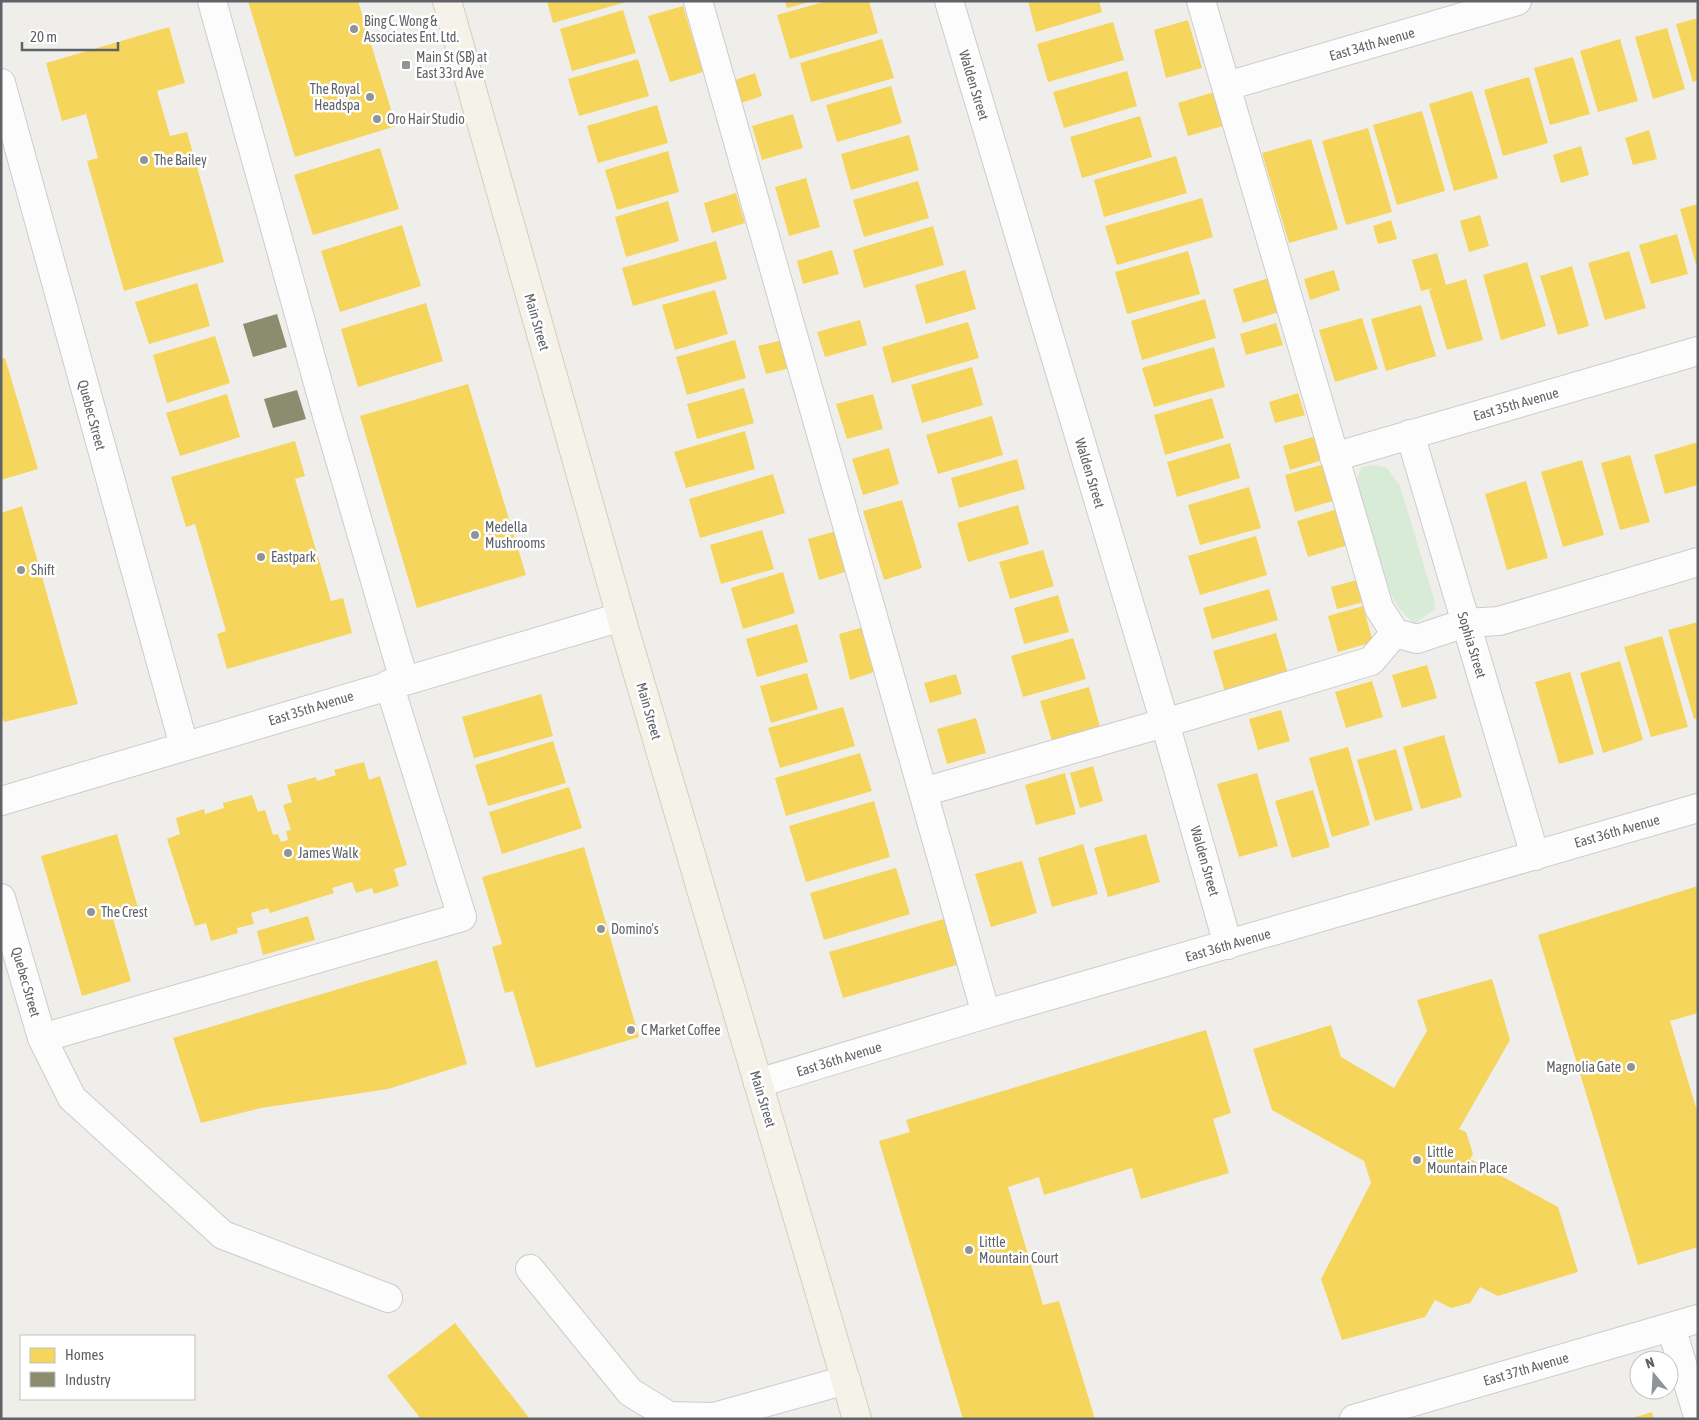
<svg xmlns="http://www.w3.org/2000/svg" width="1699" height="1420" font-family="'Asap Condensed',sans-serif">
<rect width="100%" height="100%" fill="#efeeea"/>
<path fill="#d8ebd6" d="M 1375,465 L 1387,468 L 1400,486 L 1434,599 L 1435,609 L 1414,624 L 1398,607 L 1389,590 L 1356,480 L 1362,467 Z"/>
<path fill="#f6d55c" d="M 248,1 L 358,1 L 396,126 L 295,157 Z
M 547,1 L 626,1 L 626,2 L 553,23 Z
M 785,1 L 810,1 L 810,2 L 787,8 Z
M 827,1 L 869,1 L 878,33 L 790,59 L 777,15 Z
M 1028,1 L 1099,1 L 1102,12 L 1036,32 Z
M 683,6 L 703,72 L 670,82 L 648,16 Z
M 623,10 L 636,53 L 572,71 L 560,29 Z
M 1698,18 L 1698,80 L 1693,82 L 1676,24 Z
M 1188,20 L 1202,68 L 1166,78 L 1154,30 Z
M 1113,22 L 1124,60 L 1048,82 L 1037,44 Z
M 169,27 L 185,83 L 157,91 L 170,136 L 187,132 L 224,262 L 124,291 L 87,161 L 98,158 L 86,114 L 62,121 L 46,63 Z
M 1667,28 L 1685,89 L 1653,99 L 1635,37 Z
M 882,39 L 894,78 L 811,102 L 800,63 Z
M 1620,39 L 1638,101 L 1598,112 L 1580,51 Z
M 1573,57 L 1590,114 L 1550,125 L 1534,68 Z
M 638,59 L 649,96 L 579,116 L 568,79 Z
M 1127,71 L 1137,106 L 1064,128 L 1053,92 Z
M 755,73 L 762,96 L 741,103 L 735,80 Z
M 1529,77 L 1548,143 L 1503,156 L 1484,90 Z
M 891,86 L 902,123 L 837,142 L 826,105 Z
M 1472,91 L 1498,178 L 1454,191 L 1429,104 Z
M 1214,92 L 1223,126 L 1188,136 L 1178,103 Z
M 657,105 L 668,143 L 598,163 L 587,126 Z
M 1422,111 L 1445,191 L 1397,205 L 1373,125 Z
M 793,114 L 803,148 L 762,160 L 752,126 Z
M 1140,116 L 1152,157 L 1082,178 L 1070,137 Z
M 1368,128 L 1392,212 L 1346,225 L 1322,141 Z
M 1649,130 L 1657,159 L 1633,165 L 1625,138 Z
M 909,135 L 919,170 L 851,190 L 841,154 Z
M 1311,139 L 1338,229 L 1289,243 L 1262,153 Z
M 1581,146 L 1589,175 L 1561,183 L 1553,155 Z
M 380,148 L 399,209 L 313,235 L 294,175 Z
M 668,151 L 679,192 L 617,210 L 605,170 Z
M 1176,156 L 1187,193 L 1104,217 L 1094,180 Z
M 806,178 L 820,227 L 789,236 L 775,187 Z
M 918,181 L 929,218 L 864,237 L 853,200 Z
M 736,193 L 745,223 L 712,233 L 704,203 Z
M 1202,198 L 1213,237 L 1117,265 L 1105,226 Z
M 668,201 L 679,241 L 626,257 L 615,217 Z
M 1698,204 L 1698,264 L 1696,264 L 1680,209 Z
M 1480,215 L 1489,246 L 1469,252 L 1460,221 Z
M 1391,220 L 1397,239 L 1378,244 L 1373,226 Z
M 402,225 L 421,286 L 340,312 L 321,251 Z
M 933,226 L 944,265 L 864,288 L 853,250 Z
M 1677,234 L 1688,274 L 1651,284 L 1639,245 Z
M 716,241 L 727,279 L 633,306 L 622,268 Z
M 832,250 L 839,274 L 803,284 L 797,261 Z
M 1188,251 L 1200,294 L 1127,314 L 1115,272 Z
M 1629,251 L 1646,308 L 1605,320 L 1588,263 Z
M 1437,253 L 1446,285 L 1466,279 L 1483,340 L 1447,350 L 1429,290 L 1434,288 L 1421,291 L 1412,260 Z
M 1527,262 L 1546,326 L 1501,340 L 1483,275 Z
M 1572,266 L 1589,326 L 1558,335 L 1540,276 Z
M 965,270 L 976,309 L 926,324 L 915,285 Z
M 1334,270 L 1340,290 L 1310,300 L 1304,279 Z
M 1269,278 L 1279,312 L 1243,323 L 1233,289 Z
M 197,283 L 210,326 L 149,344 L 135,302 Z
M 715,290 L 728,334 L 675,350 L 662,305 Z
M 1205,299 L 1216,338 L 1142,360 L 1131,321 Z
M 426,303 L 443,361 L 358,387 L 341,329 Z
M 1421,305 L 1436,356 L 1386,371 L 1371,319 Z
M 1362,318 L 1378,369 L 1335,382 L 1319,330 Z
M 860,320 L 867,345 L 825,357 L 817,332 Z
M 968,322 L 979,358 L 892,383 L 882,347 Z
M 1276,323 L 1283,345 L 1246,355 L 1240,334 Z
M 215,336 L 230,383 L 167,403 L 153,355 Z
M 735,340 L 746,378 L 687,395 L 676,357 Z
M 782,340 L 790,368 L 766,374 L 758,346 Z
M 1214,347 L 1225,387 L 1154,407 L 1142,368 Z
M 5,358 L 38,469 L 1,480 L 1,359 Z
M 972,367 L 983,405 L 922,423 L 911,385 Z
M 468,384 L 526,575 L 417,608 L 360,416 Z
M 744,388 L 754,423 L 697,439 L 687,404 Z
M 1298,393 L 1305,415 L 1275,423 L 1269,402 Z
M 227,394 L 240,437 L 180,456 L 166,413 Z
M 873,394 L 883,429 L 847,439 L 836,404 Z
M 1212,398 L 1224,438 L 1165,455 L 1154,415 Z
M 992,416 L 1003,455 L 938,474 L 926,435 Z
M 745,431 L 755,469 L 686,488 L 674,452 Z
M 1316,436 L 1323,460 L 1290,470 L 1283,446 Z
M 295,441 L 305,476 L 295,479 L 331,601 L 343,598 L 352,633 L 227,669 L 217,634 L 226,631 L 195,524 L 186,527 L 171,477 Z
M 1698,442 L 1698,485 L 1665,494 L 1654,455 Z
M 1230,443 L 1240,478 L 1177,497 L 1167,462 Z
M 889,448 L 899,484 L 863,495 L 852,459 Z
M 1630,455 L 1650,522 L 1620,530 L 1601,463 Z
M 1017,459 L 1025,489 L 959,508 L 951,478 Z
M 1582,460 L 1604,535 L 1563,547 L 1541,472 Z
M 1325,464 L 1336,500 L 1295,512 L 1285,475 Z
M 773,474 L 785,513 L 700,538 L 689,499 Z
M 1526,481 L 1548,558 L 1507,570 L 1485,494 Z
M 1249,487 L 1261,528 L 1200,545 L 1188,505 Z
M 902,500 L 922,568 L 884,580 L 863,511 Z
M 1018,505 L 1029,544 L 968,562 L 957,523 Z
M 22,506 L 78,704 L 4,722 L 1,713 L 1,513 Z
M 1338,509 L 1348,545 L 1308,557 L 1297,521 Z
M 762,530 L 774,569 L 721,584 L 710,545 Z
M 840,530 L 852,570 L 819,580 L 808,539 Z
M 1256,536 L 1267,575 L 1200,595 L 1188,556 Z
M 1043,550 L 1054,586 L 1010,599 L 999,562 Z
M 783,572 L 795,613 L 743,629 L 731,588 Z
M 1357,580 L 1364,602 L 1337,609 L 1331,587 Z
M 1269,589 L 1278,620 L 1212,639 L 1203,608 Z
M 1058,595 L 1069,632 L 1024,644 L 1014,608 Z
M 1363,606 L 1373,642 L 1338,652 L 1328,616 Z
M 1698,622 L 1698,718 L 1694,719 L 1668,630 Z
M 797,624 L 808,662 L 757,677 L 746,639 Z
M 864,627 L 877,671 L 850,680 L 839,634 Z
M 1276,633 L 1288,674 L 1225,692 L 1213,651 Z
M 1662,636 L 1688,727 L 1651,737 L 1624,647 Z
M 1073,638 L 1086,679 L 1023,697 L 1011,656 Z
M 1620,661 L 1643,740 L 1603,753 L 1580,673 Z
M 1427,665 L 1437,698 L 1402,708 L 1392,675 Z
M 1570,672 L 1594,754 L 1559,764 L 1535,682 Z
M 807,673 L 818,709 L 771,723 L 760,686 Z
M 956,674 L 962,694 L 930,703 L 924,683 Z
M 1372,681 L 1383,717 L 1346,728 L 1335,692 Z
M 1089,687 L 1100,727 L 1052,741 L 1040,701 Z
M 541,694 L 553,736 L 474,758 L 462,717 Z
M 843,707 L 855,746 L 780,768 L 768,728 Z
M 1281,710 L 1290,741 L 1258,750 L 1249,719 Z
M 976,718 L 986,753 L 947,764 L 937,729 Z
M 1444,735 L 1462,797 L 1421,809 L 1403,747 Z
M 553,741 L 566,783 L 488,806 L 475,765 Z
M 1348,747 L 1370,825 L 1332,837 L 1309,758 Z
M 1396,749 L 1413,810 L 1375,821 L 1357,760 Z
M 860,753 L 872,791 L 786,816 L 775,778 Z
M 364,762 L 369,780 L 380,776 L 407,865 L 394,869 L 399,886 L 374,894 L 372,888 L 356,893 L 352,882 L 332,888 L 334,893 L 270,913 L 268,908 L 251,913 L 254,924 L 237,928 L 238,933 L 211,941 L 206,923 L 195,926 L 167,839 L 180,834 L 176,818 L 204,809 L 205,814 L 224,808 L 223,803 L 252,795 L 258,812 L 265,810 L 273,835 L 278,834 L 281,842 L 288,840 L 286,831 L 291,830 L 283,805 L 292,802 L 287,785 L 316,777 L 317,781 L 336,775 L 334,770 Z
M 1093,766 L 1103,801 L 1080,808 L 1070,773 Z
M 1065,773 L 1076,814 L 1036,825 L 1025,785 Z
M 1257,773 L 1278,846 L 1239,857 L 1217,784 Z
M 569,787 L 582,828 L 502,854 L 489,812 Z
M 1313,790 L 1330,847 L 1292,858 L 1275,801 Z
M 874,801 L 890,857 L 806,882 L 789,826 Z
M 117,834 L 138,908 L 112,915 L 131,981 L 82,996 L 41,856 Z
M 1146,834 L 1160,882 L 1108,897 L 1094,848 Z
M 1083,844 L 1098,894 L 1052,907 L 1038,858 Z
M 584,847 L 639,1037 L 536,1068 L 513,991 L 505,993 L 492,947 L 502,944 L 482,877 Z
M 1022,861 L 1037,913 L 991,927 L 975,874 Z
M 896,868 L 910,914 L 824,940 L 810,893 Z
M 1698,886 L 1698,1013 L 1670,1021 L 1698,1114 L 1698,1247 L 1638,1265 L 1538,935 Z
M 308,916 L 315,940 L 263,955 L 257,931 Z
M 947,918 L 960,964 L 843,998 L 829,952 Z
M 437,960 L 467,1064 L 388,1089 L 261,1108 L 201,1123 L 173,1038 Z
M 1492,979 L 1510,1040 L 1459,1129 L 1466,1132 L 1473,1154 L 1470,1159 L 1558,1207 L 1578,1272 L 1498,1296 L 1480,1287 L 1470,1303 L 1451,1308 L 1435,1300 L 1425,1317 L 1342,1340 L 1321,1279 L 1371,1183 L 1364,1161 L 1272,1110 L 1253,1049 L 1331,1025 L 1341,1057 L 1394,1088 L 1427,1031 L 1417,1000 Z
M 1206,1030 L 1231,1113 L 1213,1119 L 1229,1173 L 1141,1199 L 1132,1168 L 1044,1195 L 1039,1177 L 1008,1187 L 1043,1305 L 1059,1301 L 1095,1419 L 963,1419 L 879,1141 L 910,1132 L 906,1120 Z
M 455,1323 L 530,1419 L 421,1419 L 387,1376 Z
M 1652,1412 L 1654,1419 L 1633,1419 L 1633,1418 Z"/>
<path fill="#8c8c6e" d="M 277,314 L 287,347 L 253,357 L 243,324 Z
M 297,390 L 306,419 L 273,428 L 264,399 Z"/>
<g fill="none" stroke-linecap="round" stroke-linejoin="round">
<g stroke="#cbcccc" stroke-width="30">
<path id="minor" d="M 212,1 L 326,412 L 404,680
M 698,1 L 986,1014
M 949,1 L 1165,723 L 1228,945
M 1201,1 L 1379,608 L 1395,633 L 1417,639 L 1465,623 L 1499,621 L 1698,562
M 1,83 L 184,746
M 1227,86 L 1517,1
M 1410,434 L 1535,856
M 1334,457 L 1698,351
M 923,792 L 1185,717 L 1371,661 L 1395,633
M 1,801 L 621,617
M 1,898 L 42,1038 L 72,1098 L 223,1235 L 388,1298
M 42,1038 L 462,917 L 389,684
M 758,1083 L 986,1014 L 1698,808
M 530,1269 L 630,1392 L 669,1416 L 714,1417 L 846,1380
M 1671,1327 L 1698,1416
M 1354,1419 L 1698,1319"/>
</g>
<g stroke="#d7ceb8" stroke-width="30">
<path id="major" d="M 447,1 L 621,617 L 857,1419"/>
</g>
<use href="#minor" stroke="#fdfcfc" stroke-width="28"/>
<use href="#major" stroke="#f4f2e9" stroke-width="28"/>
</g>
<g fill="#919496" stroke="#fff" stroke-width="2">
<circle cx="354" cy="29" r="5"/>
<rect x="401" y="60" width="10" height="10" rx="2.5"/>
<circle cx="370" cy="97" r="5"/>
<circle cx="377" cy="119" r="5"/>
<circle cx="144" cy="160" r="5"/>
<circle cx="475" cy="535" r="5"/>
<circle cx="261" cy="557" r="5"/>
<circle cx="21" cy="570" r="5"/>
<circle cx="288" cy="853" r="5"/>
<circle cx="91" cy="912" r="5"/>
<circle cx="601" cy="929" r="5"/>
<circle cx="631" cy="1030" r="5"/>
<circle cx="1631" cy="1067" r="5"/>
<circle cx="1417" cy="1160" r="5"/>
<circle cx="969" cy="1250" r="5"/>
</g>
<g text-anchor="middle" stroke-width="5" stroke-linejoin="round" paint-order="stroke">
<g font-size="14" fill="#5f6368" stroke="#fff" text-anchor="start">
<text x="364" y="26">Bing C. Wong &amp;<tspan x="364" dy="16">Associates Ent. Ltd.</tspan></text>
<text x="416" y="62">Main St (SB) at<tspan x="416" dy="16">East 33rd Ave</tspan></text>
<text x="360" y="94" text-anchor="end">The Royal<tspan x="360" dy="16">Headspa</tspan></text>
<text x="387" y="124">Oro Hair Studio</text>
<text x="154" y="165">The Bailey</text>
<text x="485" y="532">Medella<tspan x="485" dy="16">Mushrooms</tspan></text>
<text x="271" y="562">Eastpark</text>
<text x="31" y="575">Shift</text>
<text x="298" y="858">James Walk</text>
<text x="101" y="917">The Crest</text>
<text x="611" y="934">Domino's</text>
<text x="641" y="1035">C Market Coffee</text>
<text x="1621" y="1072" text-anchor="end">Magnolia Gate</text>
<text x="1427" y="1157">Little<tspan x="1427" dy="16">Mountain Place</tspan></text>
<text x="979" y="1247">Little<tspan x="979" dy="16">Mountain Court</tspan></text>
</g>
<g font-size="14" fill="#5f6368" stroke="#fff">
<text transform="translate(1372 44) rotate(-16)" y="5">East 34th Avenue</text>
<text transform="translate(974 85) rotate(73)" y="5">Walden Street</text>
<text transform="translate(537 322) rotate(74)" y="5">Main Street</text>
<text transform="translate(1516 404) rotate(-16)" y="5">East 35th Avenue</text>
<text transform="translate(92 415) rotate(75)" y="5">Quebec Street</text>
<text transform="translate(1090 473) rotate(73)" y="5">Walden Street</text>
<text transform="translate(1472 645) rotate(73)" y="5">Sophia Street</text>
<text transform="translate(311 708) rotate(-17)" y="5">East 35th Avenue</text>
<text transform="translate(649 711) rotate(74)" y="5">Main Street</text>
<text transform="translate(1617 831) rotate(-16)" y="5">East 36th Avenue</text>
<text transform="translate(1205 861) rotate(74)" y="5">Walden Street</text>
<text transform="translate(1228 945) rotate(-16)" y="5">East 36th Avenue</text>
<text transform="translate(26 982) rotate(74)" y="5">Quebec Street</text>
<text transform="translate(839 1059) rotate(-17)" y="5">East 36th Avenue</text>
<text transform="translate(763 1099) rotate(73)" y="5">Main Street</text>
<text transform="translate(1526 1369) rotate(-16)" y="5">East 37th Avenue</text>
</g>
</g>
<rect width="1699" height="1420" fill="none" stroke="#5f6368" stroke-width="5"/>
<rect x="20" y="1335" width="175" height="65" fill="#ffffff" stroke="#bfc1c3"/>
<rect x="30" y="1348" width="25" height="15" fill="#f6d55c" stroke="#bfc1c3"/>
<text x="65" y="1360" font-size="15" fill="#5f6368">Homes</text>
<rect x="30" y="1372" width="25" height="15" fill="#8c8c6e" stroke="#bfc1c3"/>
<text x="65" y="1385" font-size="15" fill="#5f6368">Industry</text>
<g transform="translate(1654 1375) rotate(342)"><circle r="24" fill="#ffffff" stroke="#bfc1c3"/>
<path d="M0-4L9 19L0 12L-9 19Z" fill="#919496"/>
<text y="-8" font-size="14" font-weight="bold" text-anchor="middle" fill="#5f6368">N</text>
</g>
<path d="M22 42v8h96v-8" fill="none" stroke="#5f6368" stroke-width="2.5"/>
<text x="30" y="42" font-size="15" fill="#5f6368" stroke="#ffffff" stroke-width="4" paint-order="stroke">20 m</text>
</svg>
